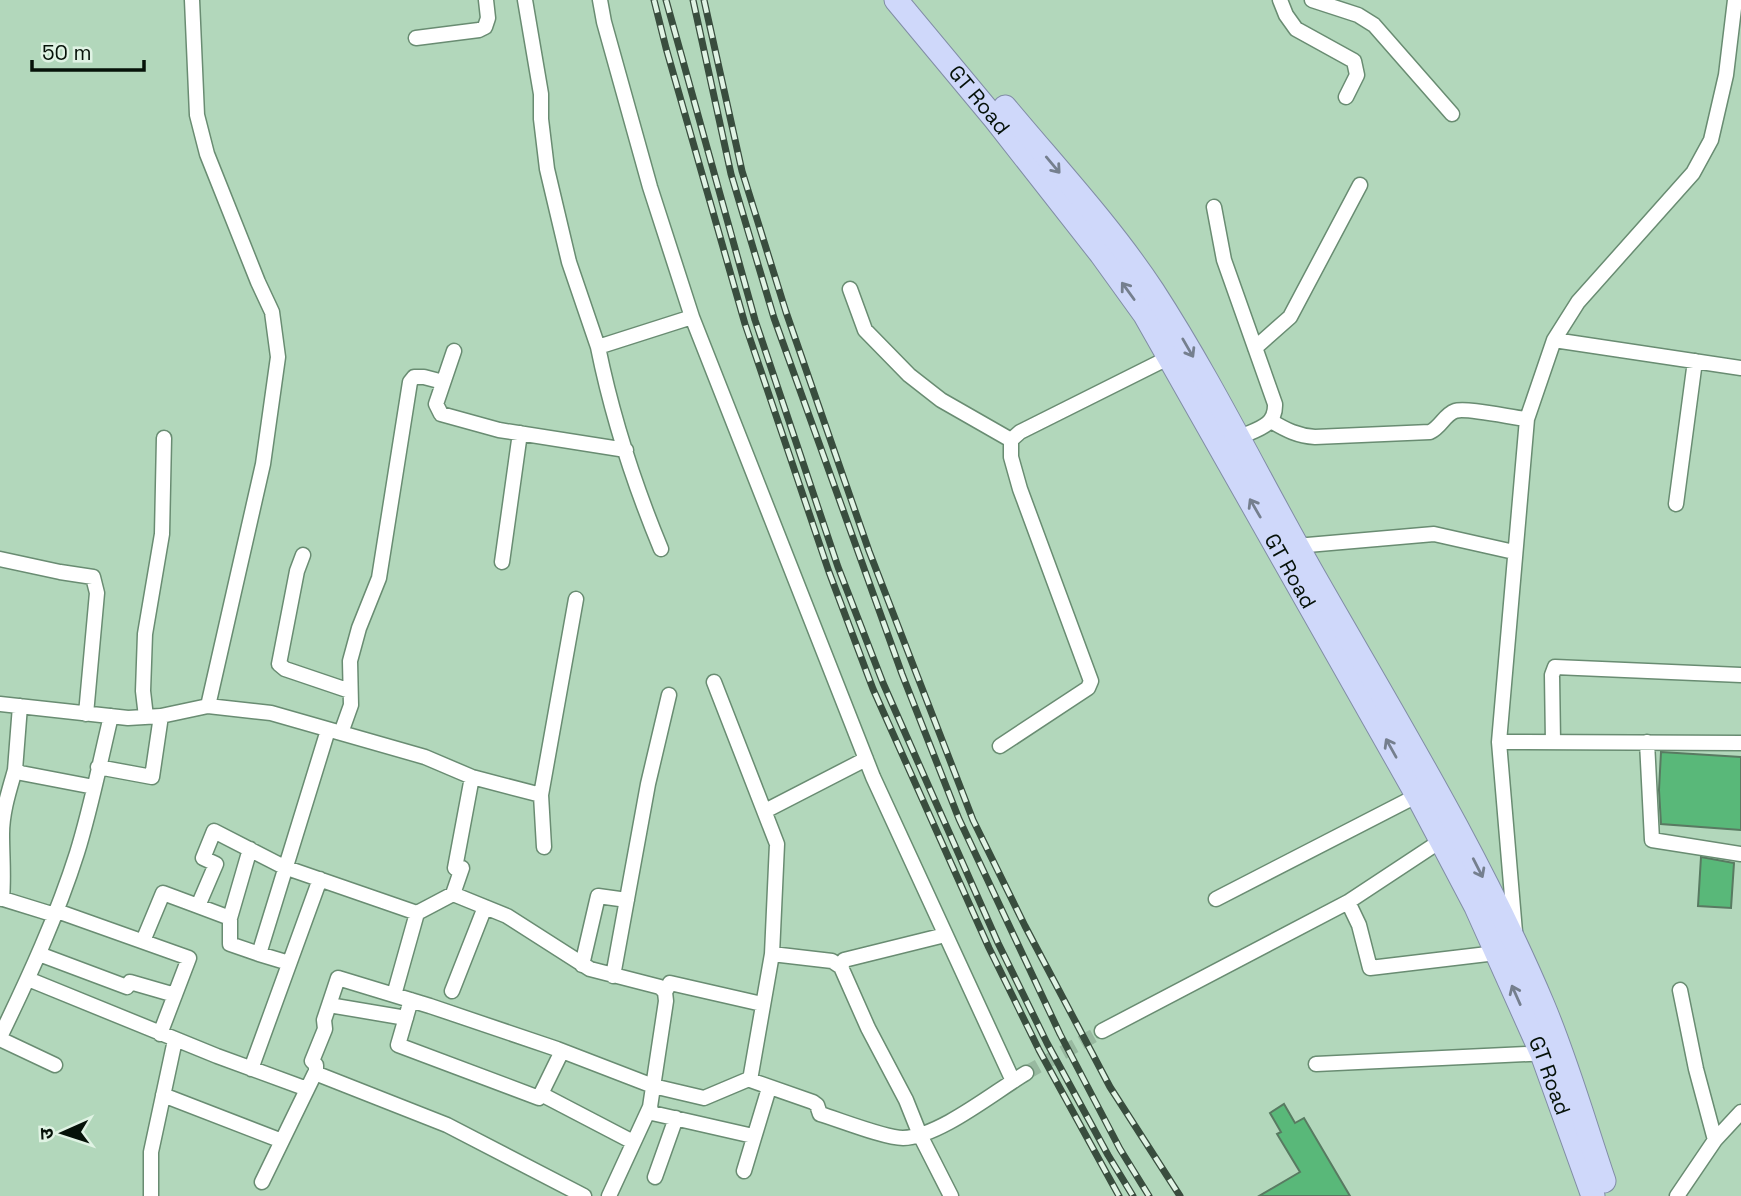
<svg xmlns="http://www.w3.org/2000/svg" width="1741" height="1196" font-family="'Space Grotesk','Noto Sans Devanagari',sans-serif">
<rect width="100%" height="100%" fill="#b2d7bb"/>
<path fill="#59b879" stroke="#587a61" stroke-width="2" d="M 1661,752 L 1741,757 L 1741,830 L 1661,824 L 1659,790 Z
M 1701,857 L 1734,863 L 1731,908 L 1698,906 Z
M 1284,1104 L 1295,1123 L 1304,1118 L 1350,1196 L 1259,1196 L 1300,1172 L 1277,1134 L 1281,1132 L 1270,1113 Z"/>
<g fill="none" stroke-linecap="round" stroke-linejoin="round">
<path stroke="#98b9a0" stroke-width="14" stroke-dasharray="14 7" stroke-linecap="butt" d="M 1026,1073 L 1102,1031"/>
<g stroke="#698c72" stroke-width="17">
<path id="minor" d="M 192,0 L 197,115 L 207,154 L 258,282 L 272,312 L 278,357 L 263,464 L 208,706
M 525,0 L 541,94 L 541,119 L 547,169 L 569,262 L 598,347
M 600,0 L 604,22 L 650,187 L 692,317 L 873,777 L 1013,1081
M 1280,0 L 1286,15 L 1296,29 L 1354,61 L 1357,75 L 1346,97
M 1312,0 L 1358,15 L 1374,25 L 1452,114
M 416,38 L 479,30 L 485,27 L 488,18 L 486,0
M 1214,207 L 1224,260 L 1275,404 C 1276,427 1256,429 1238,438
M 850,289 L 865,330 L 909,375 L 941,400 L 1011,440
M 1554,340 L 1741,368
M 1255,348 L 1290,317 L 1360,185
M 454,351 L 436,404 L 441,414 L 499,430 L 626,450
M 1271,421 C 1286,430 1298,436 1315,437 L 1430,432 C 1441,427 1444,415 1455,411 C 1465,407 1514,418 1527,419
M 1676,504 L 1695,361
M 1296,546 L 1434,534 L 1514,552
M 661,549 C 634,484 612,416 598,347 L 692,317
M 303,555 L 297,571 L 279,664 L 285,669 L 350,691
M 0,559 L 60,572 L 93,577 L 97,593 L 86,714
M 502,562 L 520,433
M 714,682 L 777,844 L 772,954 L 750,1080 L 813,1102 L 817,1105 L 820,1114 C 840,1120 885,1138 903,1138 C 939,1137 994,1092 1026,1073
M 0,704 L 128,718 L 161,716 L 208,706 L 271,713 L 425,757 L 472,777 L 541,795 L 544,847
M 20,706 L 15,770 L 21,773 L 94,787
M 146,717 L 143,691 L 145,634 L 162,534 L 164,438
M 341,733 L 351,705 L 350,661 L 359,628 L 379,578 L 410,382 L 414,377 L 424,377 L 443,382
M 1499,742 L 1741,743
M 1553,742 L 1552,675 L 1555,667 L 1741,675
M 1647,742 L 1652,840 L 1741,854
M 1000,746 L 1088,688 L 1091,681 L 1020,489 L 1011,457 L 1011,440 L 1020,432 L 1170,357
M 98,767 L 152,777 L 161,716
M 472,777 L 455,868 L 462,868 L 453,894 L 507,916 L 590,969 L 660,987 L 665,992
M 541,795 L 576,599
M 765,811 L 866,759
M 0,898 L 55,915
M 2,899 C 4,875 2,857 2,834 C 2,812 9,791 15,770
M 1216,899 L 1424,792
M 1348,902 L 1359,925 L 1370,968 L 1496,953
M 198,906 L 230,918 L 250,849
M 57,911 L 189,958 L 160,1034
M 230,918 L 230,944 L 259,954
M 1515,932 L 1499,742 L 1527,419 L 1554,340 L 1578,302 L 1693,173 L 1711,140 L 1726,75 L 1735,0
M 945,935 L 844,960 L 841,967 L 868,1028 L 906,1100 L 920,1135 L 951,1196
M 143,941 L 163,893 L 198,906 L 216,864 L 203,858 L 214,831 L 284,867 L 417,913 L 453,894
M 39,954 L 127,987 L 130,982 L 175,995
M 772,954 L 832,961 L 841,967
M 289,963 L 259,954 L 328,730
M 582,965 L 598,896 L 627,900
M 613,976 L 648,784 L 669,695
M 28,979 L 217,1056 L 307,1089
M 1680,990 L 1696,1069 L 1715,1140
M 452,991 L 485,907
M 394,995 L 417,913
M 411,1000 L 398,1045 L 539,1098 L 562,1051
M 329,1005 L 406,1018
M 1102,1031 L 1348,902 L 1445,838
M 0,1037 C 29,977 57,916 77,853 C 91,808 100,762 111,716
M 0,1039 L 55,1065
M 1316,1064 L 1549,1053
M 251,1069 L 320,879
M 315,1073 L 447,1125 L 584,1196
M 541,1094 L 633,1142
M 163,1095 L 282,1141
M 650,1107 L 652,1113 L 753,1136
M 744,1171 L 769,1088
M 655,1177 L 676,1118
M 262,1182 L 316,1071 L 316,1065 L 312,1061 L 325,1029 L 324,1020 L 338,978 L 430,1006 L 557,1049 L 653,1086 L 704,1098 L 749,1079
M 151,1196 L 151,1152 L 175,1040
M 609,1196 L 650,1107 L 666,1001 L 665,992 L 670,983 L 762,1004
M 1677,1196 L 1715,1140 L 1741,1112"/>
</g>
<g stroke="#818da5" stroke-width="25">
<g id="trunk">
<path id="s1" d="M 896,0 L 995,119 L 1101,254 L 1145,315 L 1417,795 L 1476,907 L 1542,1054 L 1593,1196"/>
<path d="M 1005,107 C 1055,167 1110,226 1153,291 C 1214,385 1262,486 1318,583 C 1397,721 1481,858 1543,1005 C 1567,1062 1584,1122 1604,1181"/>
</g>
</g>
<use href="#minor" stroke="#fff" stroke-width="14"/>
<use href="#trunk" stroke="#cfd8fa" stroke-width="23"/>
<g stroke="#394d3e" stroke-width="7">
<path id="rail" d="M 654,0 L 666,48 L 745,324 L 829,572 L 873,689 L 989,948 L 1039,1050 L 1119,1196
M 666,0 L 755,320 L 838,567 L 883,683 L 998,943 L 1047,1043 L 1108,1155 L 1133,1196
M 693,0 L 731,174 L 774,318 L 902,674 L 959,819 L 1060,1034 L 1120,1149 L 1149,1196
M 704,0 L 742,171 L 786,312 L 869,551 L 973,820 L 1025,926 L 1110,1087 L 1180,1196"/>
</g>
<use href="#rail" stroke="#e0f3e4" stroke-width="4.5" stroke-dasharray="13" stroke-linecap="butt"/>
</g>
<defs><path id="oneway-shaft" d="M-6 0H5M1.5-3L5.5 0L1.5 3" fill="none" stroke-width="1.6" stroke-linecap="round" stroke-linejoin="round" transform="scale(1.75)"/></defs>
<g stroke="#757f8e">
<use href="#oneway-shaft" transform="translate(1053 165) rotate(50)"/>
<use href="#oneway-shaft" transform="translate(1128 291) rotate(-126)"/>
<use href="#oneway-shaft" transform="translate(1188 348) rotate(60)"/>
<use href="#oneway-shaft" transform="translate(1255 508) rotate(-120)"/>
<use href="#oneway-shaft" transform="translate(1391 748) rotate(-119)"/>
<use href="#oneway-shaft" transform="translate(1478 868) rotate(63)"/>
<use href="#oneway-shaft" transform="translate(1516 995) rotate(-114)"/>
</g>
<g text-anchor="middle" stroke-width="5" stroke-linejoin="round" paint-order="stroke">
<g font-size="21" fill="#061209" stroke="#e0f3e4">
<text dy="7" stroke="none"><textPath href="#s1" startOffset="130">GT Road</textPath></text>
<text dy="7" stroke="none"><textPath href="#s1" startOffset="696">GT Road</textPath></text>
<text dy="7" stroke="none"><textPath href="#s1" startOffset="1264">GT Road</textPath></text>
</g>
</g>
<g transform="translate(63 1133) rotate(267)" stroke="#e0f3e4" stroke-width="5" paint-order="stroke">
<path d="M0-5L12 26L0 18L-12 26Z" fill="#061209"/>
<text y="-10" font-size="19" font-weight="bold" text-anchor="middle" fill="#061209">उ</text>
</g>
<path d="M32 60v10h112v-10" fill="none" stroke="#061209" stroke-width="3.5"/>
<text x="42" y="60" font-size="21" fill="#061209" stroke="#e0f3e4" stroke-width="5" paint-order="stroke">50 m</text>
</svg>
